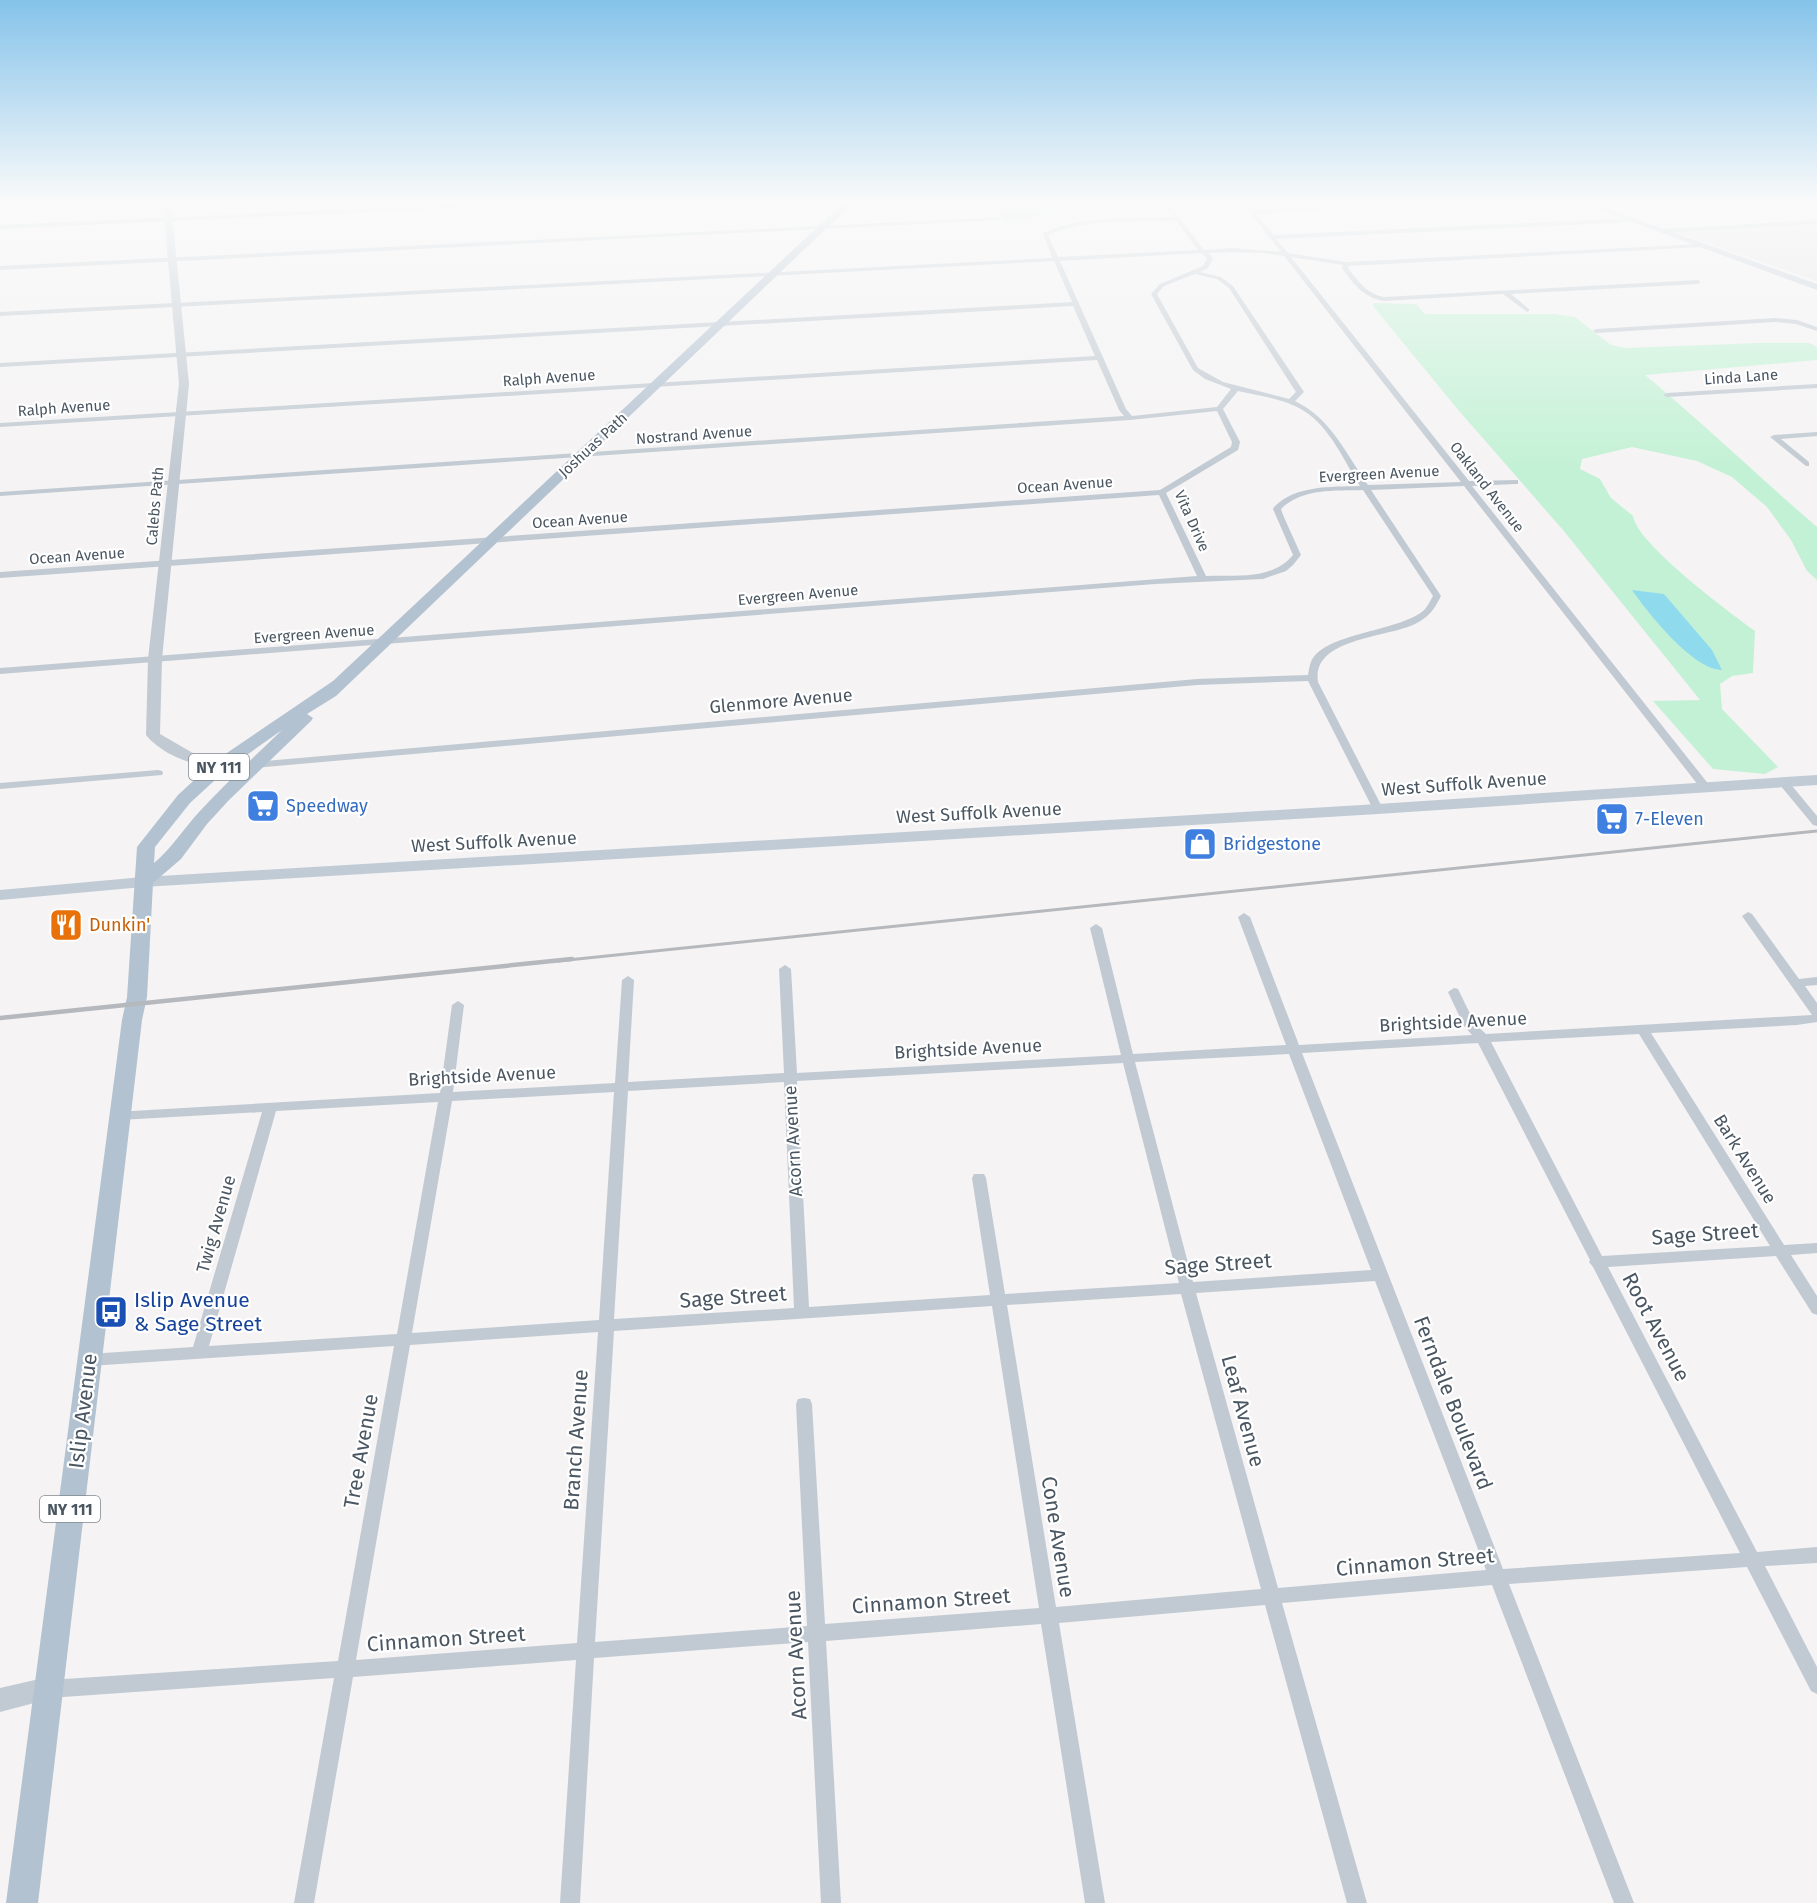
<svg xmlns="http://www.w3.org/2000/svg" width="1817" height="1903" font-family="'Fira Sans',sans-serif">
<rect width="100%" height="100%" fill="#f5f3f3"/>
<path fill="#e6e4e5" d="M 1817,224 L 1817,281 L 1675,232 Z"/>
<path fill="#c3f1d5" d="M 997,204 L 1117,204 L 1044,214 L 1025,221 L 1005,223 Z
M 1374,303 L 1416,304 L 1425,314 L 1554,314 L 1575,317 L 1611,345 L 1626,348 L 1759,343 L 1809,343 L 1817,347 L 1817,360 L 1645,375 C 1704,424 1759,477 1817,527 L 1817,580 L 1807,571 L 1791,540 L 1767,507 L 1732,477 L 1697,461 L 1632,447 L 1582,459 L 1580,469 L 1600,479 L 1611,498 L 1633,516 C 1637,544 1729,612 1755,631 L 1753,673 L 1732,676 L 1720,684 L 1722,709 L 1778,767 L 1765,774 L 1713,769 L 1653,701 L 1700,700 L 1563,530 L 1460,412 L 1372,305 Z"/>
<path fill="#90daee" d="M 1632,590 L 1664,594 L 1712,650 L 1722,670 C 1693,670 1648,613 1632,590 Z"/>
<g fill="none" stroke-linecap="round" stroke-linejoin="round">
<path fill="#c1cad2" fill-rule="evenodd" d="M 467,204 L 498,204 L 495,206 L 0,229 L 0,225 Z
M 1160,204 L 1166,204 L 1173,209 L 1204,250 L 1232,248 L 1281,252 L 1243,204 L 1249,204 L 1254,210 L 1373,204 L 1399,204 L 1256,214 L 1274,235 L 1632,218 L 1635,220 L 1632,222 L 1276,239 L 1288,253 L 1346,262 L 1703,244 L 1701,247 L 1349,266 L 1348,268 C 1358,281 1367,294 1384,297 L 1698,280 L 1701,282 L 1698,284 L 1511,294 L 1529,309 L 1529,311 L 1527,312 L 1503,294 L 1384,301 C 1363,297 1354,285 1342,268 L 1343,265 L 1291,257 L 1469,481 L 1518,480 L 1518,484 L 1515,484 L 1472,486 L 1710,786 L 1711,788 L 1710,790 L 1702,790 L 1464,486 L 1371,490 L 1441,596 C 1435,608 1430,616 1417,623 C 1390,638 1311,637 1318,682 L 1383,809 L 1378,812 L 1373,809 L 1308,681 L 1197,685 L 254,768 L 249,765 L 254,762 L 1197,679 L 1308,675 C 1309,671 1309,666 1311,662 C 1323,633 1397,632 1423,611 C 1427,608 1430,601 1433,596 L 1363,490 C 1335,491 1302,488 1281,509 L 1283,515 L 1301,555 L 1293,565 L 1286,571 L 1263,579 L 1155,584 L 0,674 L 0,668 L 1197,576 L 1159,495 L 0,578 L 0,572 L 1160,490 L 1231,447 L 1232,442 L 1217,411 L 1130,420 L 0,496 L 0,492 L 1124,416 L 1119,410 L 1097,360 L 0,427 L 0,423 L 1095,356 L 1073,306 L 0,367 L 0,363 L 1072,302 L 1054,261 L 0,316 L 0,312 L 1052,258 L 1043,233 C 1082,215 1131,219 1174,217 ZM 1176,221 L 1198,250 L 1058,257 L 1048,235 C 1084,218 1137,222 1176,221 ZM 1232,252 L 1264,253 L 1284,256 L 1461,482 L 1368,485 C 1346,454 1331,418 1295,401 L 1304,392 L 1233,286 L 1221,277 L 1200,272 L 1208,268 L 1213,258 L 1208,253 ZM 1201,253 L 1207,258 L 1203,266 L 1160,284 L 1151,294 L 1193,370 L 1205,379 L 1231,389 L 1217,407 L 1132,416 L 1126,409 L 1060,261 ZM 1195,274 L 1217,279 L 1229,288 L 1296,392 L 1289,399 L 1223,382 L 1198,368 L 1157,294 L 1164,286 ZM 1238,391 C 1260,396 1285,399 1304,411 C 1330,427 1344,461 1360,486 C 1330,487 1296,485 1274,507 L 1273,509 L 1293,555 C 1273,580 1235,575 1206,576 L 1166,493 L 1238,450 L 1240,442 L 1223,409 Z
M 1589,204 L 1611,204 L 1590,207 L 1587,205 Z
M 1002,217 L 1000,220 L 0,270 L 0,266 Z
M 1817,220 L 1817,224 L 1662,233 L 1659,231 L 1662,229 Z
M 1775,318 L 1797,320 L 1817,327 L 1817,331 L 1796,324 L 1775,322 L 1596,333 L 1593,331 L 1596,329 Z
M 1817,384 L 1817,388 L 1667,397 L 1663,395 L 1667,393 Z
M 1817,432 L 1817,436 L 1781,439 L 1809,462 L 1809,466 L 1806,466 L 1770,437 L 1774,435 Z
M 158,770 L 162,771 L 163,773 L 162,775 L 0,789 L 0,783 Z
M 1784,780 L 1788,781 L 1817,816 L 1817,826 L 1813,825 L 1780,785 L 1779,783 L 1780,781 Z
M 1748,912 L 1752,914 L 1799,979 L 1817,977 L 1817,985 L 1805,986 L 1817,1003 L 1817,1022 L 1797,1025 L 1651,1033 L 1784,1245 L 1817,1243 L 1817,1253 L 1791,1255 L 1817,1296 L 1817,1315 L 1812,1313 L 1776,1256 L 1608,1267 L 1757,1552 L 1817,1547 L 1817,1563 L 1765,1566 L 1817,1667 L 1817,1694 L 1811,1691 L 1747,1567 L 1509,1584 L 1634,1903 L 1614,1903 L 1492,1585 L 1282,1603 L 1367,1903 L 1347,1903 L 1265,1605 L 1059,1623 L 1105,1903 L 1085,1903 L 1041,1624 L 826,1641 L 841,1903 L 821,1903 L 808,1642 L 594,1658 L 580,1903 L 560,1903 L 576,1660 L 353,1677 L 314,1903 L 294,1903 L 334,1678 L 49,1698 L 43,1695 L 40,1689 L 43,1683 L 49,1680 L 338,1661 L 394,1346 L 89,1366 L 84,1364 L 81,1360 L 84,1356 L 89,1354 L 193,1347 L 262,1112 L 120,1120 L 115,1118 L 113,1115 L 115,1112 L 440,1093 L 452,1005 L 458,1001 L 464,1005 L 453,1092 L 615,1083 L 622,980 L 628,976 L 634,980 L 628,1082 L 784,1073 L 779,969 L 785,965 L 791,969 L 797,1073 L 1121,1055 L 1090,928 L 1096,924 L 1102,928 L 1133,1054 L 1286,1045 L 1238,917 L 1244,913 L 1250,917 L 1299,1045 L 1472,1035 L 1464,1026 L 1448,992 L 1454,988 L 1458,989 L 1475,1024 L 1486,1034 L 1812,1015 L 1742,916 ZM 1639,1034 L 1770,1246 L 1602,1256 L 1491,1042 ZM 1478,1043 L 1590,1260 L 1589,1262 L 1593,1267 L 1740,1553 L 1503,1569 L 1302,1053 ZM 1289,1054 L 1371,1270 L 1193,1282 L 1135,1062 ZM 1123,1063 L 1179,1283 L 1005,1294 L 986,1178 L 984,1174 L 974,1174 L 972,1178 L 990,1295 L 809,1307 L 797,1081 ZM 784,1082 L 794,1308 L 614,1319 L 628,1091 ZM 614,1092 L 599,1320 L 412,1333 L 452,1101 ZM 438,1102 L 397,1334 L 209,1346 L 276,1111 ZM 1375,1281 L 1486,1570 L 1278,1588 L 1196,1293 ZM 1181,1294 L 1261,1589 L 1056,1607 L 1007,1305 ZM 992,1306 L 1039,1608 L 825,1624 L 812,1404 L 810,1399 L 804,1398 L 798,1399 L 796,1404 L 807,1626 L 595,1642 L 614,1331 ZM 598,1332 L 577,1643 L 356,1660 L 410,1345 Z"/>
<path fill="#c1cad2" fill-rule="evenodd" d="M 163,204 L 171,204 L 189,384 L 162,659 L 160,734 L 198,756 L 226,762 L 228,765 L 221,769 C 195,766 163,756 146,735 L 148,659 L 179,384 Z
M 48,1677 L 57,1681 L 61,1689 L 57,1697 L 0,1712 L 0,1688 Z"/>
<path fill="#c1cbd6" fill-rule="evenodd" d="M 1583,204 L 1594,204 L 1817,284 L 1817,290 Z
M 1817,775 L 1817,785 L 1378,814 L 143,887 L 0,900 L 0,890 L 143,877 L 1378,804 Z"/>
<path fill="#b3c2d1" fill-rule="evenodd" d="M 842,204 L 852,204 L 336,696 L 307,714 L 313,718 L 311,721 L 229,800 L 207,824 L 181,859 L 153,883 L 147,997 L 142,1020 L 38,1903 L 6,1903 L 122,1020 L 127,997 L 137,847 L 178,795 L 215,761 L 333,681 ZM 282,730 C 254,757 226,783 200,811 C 184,828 172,848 154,863 L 155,847 L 190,803 L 227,769 Z"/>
<path stroke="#b5b8bd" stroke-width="3" d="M 558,961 L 1817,831"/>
<path stroke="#b5b8bd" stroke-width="4.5" d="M 0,1018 L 572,959"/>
</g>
<linearGradient id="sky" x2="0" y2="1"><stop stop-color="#85c3ea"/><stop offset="0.43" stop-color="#fafafa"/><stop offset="1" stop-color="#fafafa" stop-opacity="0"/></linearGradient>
<rect width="1817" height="470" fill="url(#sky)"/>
<defs>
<g id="supermarket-square" transform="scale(1.725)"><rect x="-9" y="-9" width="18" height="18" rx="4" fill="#3f7fe0" stroke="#fff"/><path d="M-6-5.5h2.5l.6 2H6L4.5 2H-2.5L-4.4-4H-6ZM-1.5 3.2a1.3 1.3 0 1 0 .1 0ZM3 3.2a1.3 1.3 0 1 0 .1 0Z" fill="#fff"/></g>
<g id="shop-square" transform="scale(1.725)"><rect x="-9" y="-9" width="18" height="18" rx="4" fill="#3f7fe0" stroke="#fff"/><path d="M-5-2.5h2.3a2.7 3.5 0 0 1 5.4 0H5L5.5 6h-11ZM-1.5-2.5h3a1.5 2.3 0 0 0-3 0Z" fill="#fff"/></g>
<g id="restaurant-square" transform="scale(1.725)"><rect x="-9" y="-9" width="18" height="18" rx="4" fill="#e8710a" stroke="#fff"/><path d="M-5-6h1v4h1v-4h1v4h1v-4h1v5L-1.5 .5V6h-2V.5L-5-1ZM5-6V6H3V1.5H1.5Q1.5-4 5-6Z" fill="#fff"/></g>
<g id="bus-square" transform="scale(1.725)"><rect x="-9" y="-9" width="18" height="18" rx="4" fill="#1a4fb4" stroke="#fff"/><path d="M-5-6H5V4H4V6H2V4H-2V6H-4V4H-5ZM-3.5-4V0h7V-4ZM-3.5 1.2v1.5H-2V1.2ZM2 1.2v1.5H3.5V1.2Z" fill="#fff"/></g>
</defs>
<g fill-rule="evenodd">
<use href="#supermarket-square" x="263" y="806"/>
<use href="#supermarket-square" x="1612" y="819"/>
<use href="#shop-square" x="1200" y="844"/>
<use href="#restaurant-square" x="66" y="925"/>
<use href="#bus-square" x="111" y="1312"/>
</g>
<g text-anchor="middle" stroke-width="4.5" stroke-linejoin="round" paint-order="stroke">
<g font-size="15" fill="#4a5661" stroke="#fff">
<text transform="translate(1741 377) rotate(-4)" y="5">Linda Lane</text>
<text transform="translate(549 378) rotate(-4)" y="5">Ralph Avenue</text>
<text transform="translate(64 408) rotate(-4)" y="5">Ralph Avenue</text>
<text transform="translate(694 435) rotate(-4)" y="5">Nostrand Avenue</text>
<text transform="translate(593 445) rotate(-43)" y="5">Joshuas Path</text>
<text transform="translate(1379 474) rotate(-3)" y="5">Evergreen Avenue</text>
<text transform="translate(1065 485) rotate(-4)" y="5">Ocean Avenue</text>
<text transform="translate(1487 487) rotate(52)" y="5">Oakland Avenue</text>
<text transform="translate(155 506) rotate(-85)" y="5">Calebs Path</text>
<text transform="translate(580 520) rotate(-4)" y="5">Ocean Avenue</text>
<text transform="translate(1192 521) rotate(66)" y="5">Vita Drive</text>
<text transform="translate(77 556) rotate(-4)" y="5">Ocean Avenue</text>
<text transform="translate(798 595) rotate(-5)" y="5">Evergreen Avenue</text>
<text transform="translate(314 634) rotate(-4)" y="5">Evergreen Avenue</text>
</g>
<g fill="#fff" stroke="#808990" stroke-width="1.5">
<rect x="189" y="754" width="60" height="26" rx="4.5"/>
<rect x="40" y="1496" width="60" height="26" rx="4.5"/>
</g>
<g font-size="16" font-weight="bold" fill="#4a5661">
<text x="219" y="773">NY 111</text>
<text x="70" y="1515">NY 111</text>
</g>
<g font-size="18" fill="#4a5661" stroke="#fff">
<text transform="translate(781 701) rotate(-5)" y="6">Glenmore Avenue</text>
<text transform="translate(1464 784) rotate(-4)" y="6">West Suffolk Avenue</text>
<text transform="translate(979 813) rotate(-3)" y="6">West Suffolk Avenue</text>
<text transform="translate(494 842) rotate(-3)" y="6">West Suffolk Avenue</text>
<text transform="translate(1453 1022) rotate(-3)" y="6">Brightside Avenue</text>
<text transform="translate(968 1049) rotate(-3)" y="6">Brightside Avenue</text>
<text transform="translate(482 1076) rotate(-3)" y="6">Brightside Avenue</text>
<text transform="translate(793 1141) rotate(-93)" y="6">Acorn Avenue</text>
<text transform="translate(1745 1159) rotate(58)" y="6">Bark Avenue</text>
<text transform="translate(216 1224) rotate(-74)" y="6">Twig Avenue</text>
</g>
<g font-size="18" fill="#366cbe" stroke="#fff" text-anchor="start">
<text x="286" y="812">Speedway</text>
<text x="1635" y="825">7-Eleven</text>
<text x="1223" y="850">Bridgestone</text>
</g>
<g font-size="18" fill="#c56008" stroke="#fff" text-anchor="start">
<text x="89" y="931">Dunkin'</text>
</g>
<g font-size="21" fill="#4a5661" stroke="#fff">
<text transform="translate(1705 1234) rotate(-4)" y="7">Sage Street</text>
<text transform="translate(1218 1264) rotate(-4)" y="7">Sage Street</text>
<text transform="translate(733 1297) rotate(-4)" y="7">Sage Street</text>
<text transform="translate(1656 1327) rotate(62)" y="7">Root Avenue</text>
<text transform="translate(1453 1403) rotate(69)" y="7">Ferndale Boulevard</text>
<text transform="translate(83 1411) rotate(-83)" y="7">Islip Avenue</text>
<text transform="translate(1243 1411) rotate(75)" y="7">Leaf Avenue</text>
<text transform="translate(576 1440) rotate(-86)" y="7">Branch Avenue</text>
<text transform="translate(361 1451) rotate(-80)" y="7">Tree Avenue</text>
<text transform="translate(1058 1537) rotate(81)" y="7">Cone Avenue</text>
<text transform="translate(1415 1562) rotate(-5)" y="7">Cinnamon Street</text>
<text transform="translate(931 1601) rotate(-4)" y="7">Cinnamon Street</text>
<text transform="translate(446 1639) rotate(-4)" y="7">Cinnamon Street</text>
<text transform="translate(796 1655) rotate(-93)" y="7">Acorn Avenue</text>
</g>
<g font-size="21" fill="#164399" stroke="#fff" text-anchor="start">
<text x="134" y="1307">Islip Avenue<tspan x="134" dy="24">&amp; Sage Street</tspan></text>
</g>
</g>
</svg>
